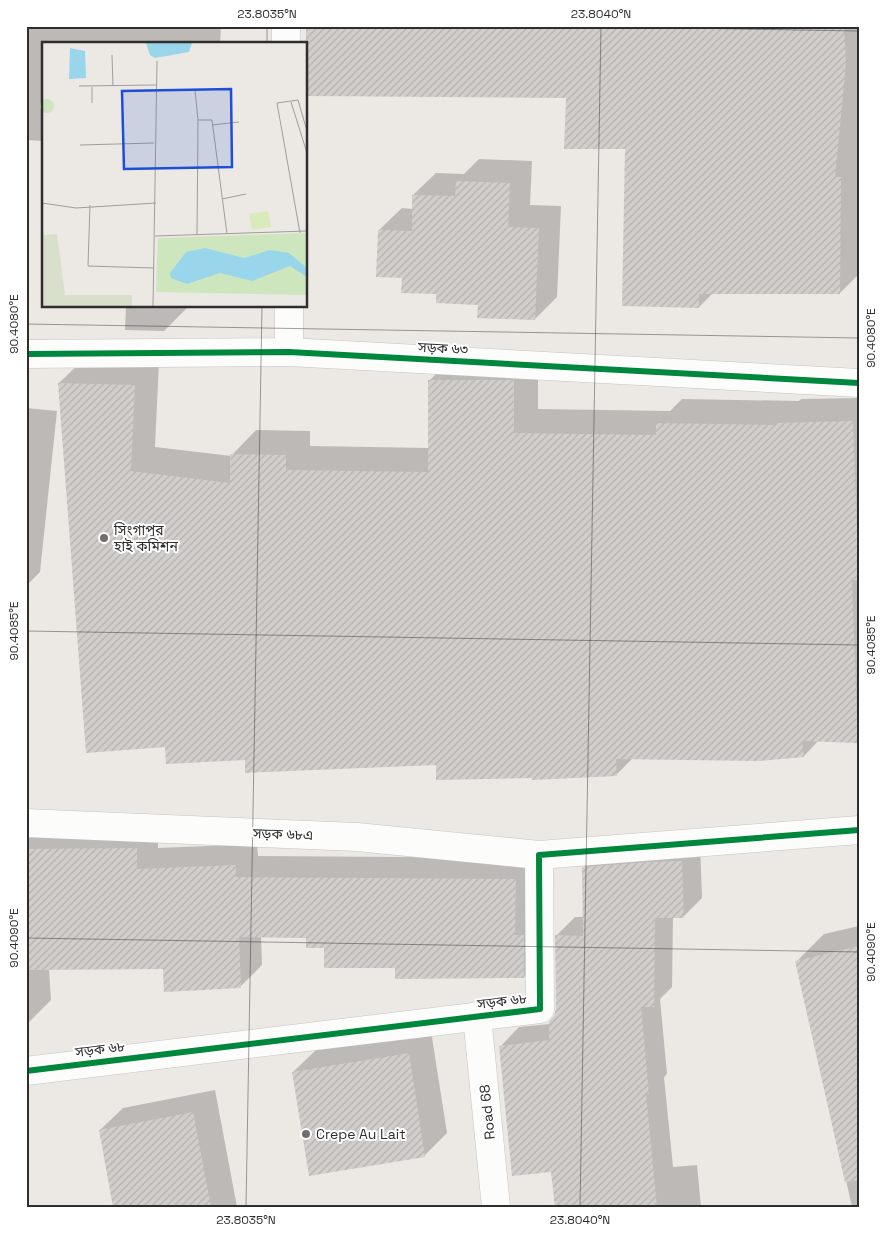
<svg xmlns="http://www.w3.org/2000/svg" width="885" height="1233" font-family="'Space Grotesk','Noto Sans Bengali',sans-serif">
<defs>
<pattern id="building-hatch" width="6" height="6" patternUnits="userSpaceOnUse" patternTransform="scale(1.25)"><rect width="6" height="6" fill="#d1cecb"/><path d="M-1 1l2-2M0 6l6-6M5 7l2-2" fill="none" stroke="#b4b1af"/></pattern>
</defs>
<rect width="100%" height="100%" fill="#ece8e4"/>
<path fill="#0003" d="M 26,26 L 221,26 L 220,44 L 44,44 L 44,141 L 26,140 Z
M 308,26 L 859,26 L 859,274 L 840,293 L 713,293 L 699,307 L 627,148 L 567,97 Z
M 479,159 L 532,161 L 530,205 L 561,206 L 557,297 L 535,319 L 437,293 L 403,276 L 379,230 L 402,208 L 413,209 L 413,195 L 436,173 L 464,174 Z
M 126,306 L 187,306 L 187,308 L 164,331 L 125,330 Z
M 454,356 L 538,356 L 538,409 L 670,411 L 682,399 L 799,401 L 801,399 L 859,398 L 859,741 L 819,740 L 804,756 L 633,758 L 616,775 L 533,776 L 437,764 L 246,758 L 166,745 L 59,383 L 84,359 L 159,361 L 155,447 L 231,456 L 256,430 L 310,431 L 310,446 L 430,448 L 430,380 Z
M 26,408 L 57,411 L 40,572 L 26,586 Z
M 158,827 L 158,848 L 257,844 L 258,856 L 537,858 L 545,955 L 524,977 L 396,967 L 325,947 L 307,937 L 261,936 L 262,965 L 240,987 L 164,968 L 49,969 L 51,1000 L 29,1022 L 26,1022 L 26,829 Z
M 700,843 L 702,898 L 683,917 L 673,917 L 672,987 L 660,999 L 667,1074 L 664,1077 L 673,1167 L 697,1165 L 701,1207 L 556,1207 L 552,1171 L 501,1046 L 519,1027 L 550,1024 L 555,1016 L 557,1009 L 556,936 L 575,917 L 584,917 L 583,868 L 602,849 Z
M 859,926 L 859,1206 L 852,1207 L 797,961 L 824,934 Z
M 431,1031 L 447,1133 L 425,1155 L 310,1175 L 293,1072 L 316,1050 Z
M 215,1090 L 237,1207 L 115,1207 L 100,1130 L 123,1108 Z"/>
<path fill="url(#building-hatch)" d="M 306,26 L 844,26 L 846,63 L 835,177 L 841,177 L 840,294 L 699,294 L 699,308 L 622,306 L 625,149 L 564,149 L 566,98 L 306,96 Z
M 456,181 L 510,183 L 508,227 L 539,228 L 535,320 L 477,318 L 478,305 L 436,303 L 436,294 L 401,293 L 402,278 L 376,277 L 378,230 L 412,231 L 412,195 L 455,196 Z
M 428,380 L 514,380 L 514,433 L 656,435 L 656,423 L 775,425 L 775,423 L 853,421 L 859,580 L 852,580 L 858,743 L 802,741 L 804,757 L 759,761 L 616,759 L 617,776 L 532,780 L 532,778 L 436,780 L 436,765 L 245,773 L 245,760 L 166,764 L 165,747 L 86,753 L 58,383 L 135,385 L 131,471 L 230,483 L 230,454 L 286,455 L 286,470 L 428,472 Z
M 137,848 L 137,869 L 236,865 L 236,877 L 516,879 L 515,935 L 524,935 L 524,978 L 395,979 L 395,968 L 324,968 L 324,948 L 306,948 L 306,938 L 239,937 L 241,988 L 164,992 L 163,969 L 26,970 L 26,849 Z
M 682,861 L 684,918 L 655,918 L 654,1007 L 641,1007 L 649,1094 L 646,1094 L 657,1207 L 555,1207 L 551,1172 L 512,1176 L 499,1046 L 549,1040 L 549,1022 L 554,1016 L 556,1009 L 555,935 L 583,936 L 582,867 L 649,862 Z
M 859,946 L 859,1180 L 845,1182 L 795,961 Z
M 409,1053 L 425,1157 L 309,1176 L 292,1072 Z
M 193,1112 L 211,1207 L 113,1207 L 99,1130 Z"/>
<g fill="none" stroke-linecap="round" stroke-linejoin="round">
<g stroke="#c5c4c5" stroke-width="29">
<path id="street" d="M 286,26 L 286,44
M 289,306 L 289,352
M 26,354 L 289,352 L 859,383
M 26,823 L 357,837 L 539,855
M 477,1016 L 496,1207
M 26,1071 L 540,1009 L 539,855 L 859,830"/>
</g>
<use href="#street" stroke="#fcfcfb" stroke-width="28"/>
<g stroke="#fff" stroke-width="9">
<path id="cycleway" d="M 26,354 L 289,352 L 859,383
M 26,1071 L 540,1009 L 539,855 L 859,830"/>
</g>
<use href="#cycleway" stroke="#00873e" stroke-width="6"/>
</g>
<path fill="none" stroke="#2e2e2e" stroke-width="1" stroke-opacity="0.45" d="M 563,26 L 859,31M 267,44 L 267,26M 26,324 L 859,338M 26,631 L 859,645M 26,938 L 859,952M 246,1207 L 262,306M 580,1207 L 601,26"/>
<g fill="#706f6e" stroke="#fff" stroke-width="2">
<circle cx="104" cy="538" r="5"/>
<circle cx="306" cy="1134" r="5"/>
</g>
<g text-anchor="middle" stroke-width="4" stroke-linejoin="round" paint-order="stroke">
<g font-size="14" fill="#2e2e2e" stroke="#fff">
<text transform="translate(443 348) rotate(3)" y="5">সড়ক ৬৩</text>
<text transform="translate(283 834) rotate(2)" y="5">সড়ক ৬৮এ</text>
<text transform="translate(502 1001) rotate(-7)" y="5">সড়ক ৬৮</text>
<text transform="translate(100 1049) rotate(-7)" y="5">সড়ক ৬৮</text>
<text transform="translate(487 1112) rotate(-96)" y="5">Road 68</text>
</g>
<g font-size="14" fill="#2e2e2e" stroke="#fff" text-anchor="start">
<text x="114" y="535">সিংগাপুর<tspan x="114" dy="16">হাই কমিশন</tspan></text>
<text x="316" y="1139">Crepe Au Lait</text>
</g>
</g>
<g transform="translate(42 42)">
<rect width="265" height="265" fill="#ece8e4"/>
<path d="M 15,192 L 23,253 L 90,253 L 90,264 L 0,264 L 0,193 Z" fill="#d8e0cc"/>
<path d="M-2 64a7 7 0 1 1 14 0a7 7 0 1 1-14 0ZM 265,191 L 265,253 L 114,250 L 116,196 Z" fill="#cee6be"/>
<path d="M 226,169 L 229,185 L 210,188 L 207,172 Z" fill="#d9eabb"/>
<path d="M 104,1 L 150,1 L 147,10 L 113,16 L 108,13 ZM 28,6 L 43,9 L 44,36 L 27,37 ZM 163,206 L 202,216 L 228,208 L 247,211 L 265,226 L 265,235 L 248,224 L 210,239 L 178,231 L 145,242 L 129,236 L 128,231 L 144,210 Z" fill="#99d6ec"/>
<path fill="none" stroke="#a09e9b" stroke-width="1" d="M 70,13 L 71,44M 37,44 L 114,43M 153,48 L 156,78 L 170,78 L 185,192M 249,60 L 265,111M 50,61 L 50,45M 170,83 L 197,80M 38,103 L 112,101M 180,157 L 204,152M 0,161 L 34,166 L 114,161M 48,163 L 46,224 L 112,226M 258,191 L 235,61 L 256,58 L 265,89M 155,193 L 156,78M 113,194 L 265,189M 111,264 L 115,19"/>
<path fill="#1d4ed8" fill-opacity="0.15" stroke="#1d4ed8" stroke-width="2.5" d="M 189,47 L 190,125 L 82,127 L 80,49 Z"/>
<rect width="265" height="265" fill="none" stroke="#2e2e2e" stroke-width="2.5"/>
</g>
<rect width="885" height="1233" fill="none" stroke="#ffffff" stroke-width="55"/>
<rect x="28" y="28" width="830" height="1178" fill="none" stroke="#2e2e2e" stroke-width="2"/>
<g font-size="12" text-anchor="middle" fill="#2e2e2e">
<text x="267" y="18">23.8035°N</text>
<text x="601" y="18">23.8040°N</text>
<text transform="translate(14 324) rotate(-90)" y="4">90.4080°E</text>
<text transform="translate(871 338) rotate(-90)" y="4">90.4080°E</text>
<text transform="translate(14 631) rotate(-90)" y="4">90.4085°E</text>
<text transform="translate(871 645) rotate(-90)" y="4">90.4085°E</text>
<text transform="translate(14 938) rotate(-90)" y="4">90.4090°E</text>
<text transform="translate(871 952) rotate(-90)" y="4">90.4090°E</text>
<text x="246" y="1224">23.8035°N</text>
<text x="580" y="1224">23.8040°N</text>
</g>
</svg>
